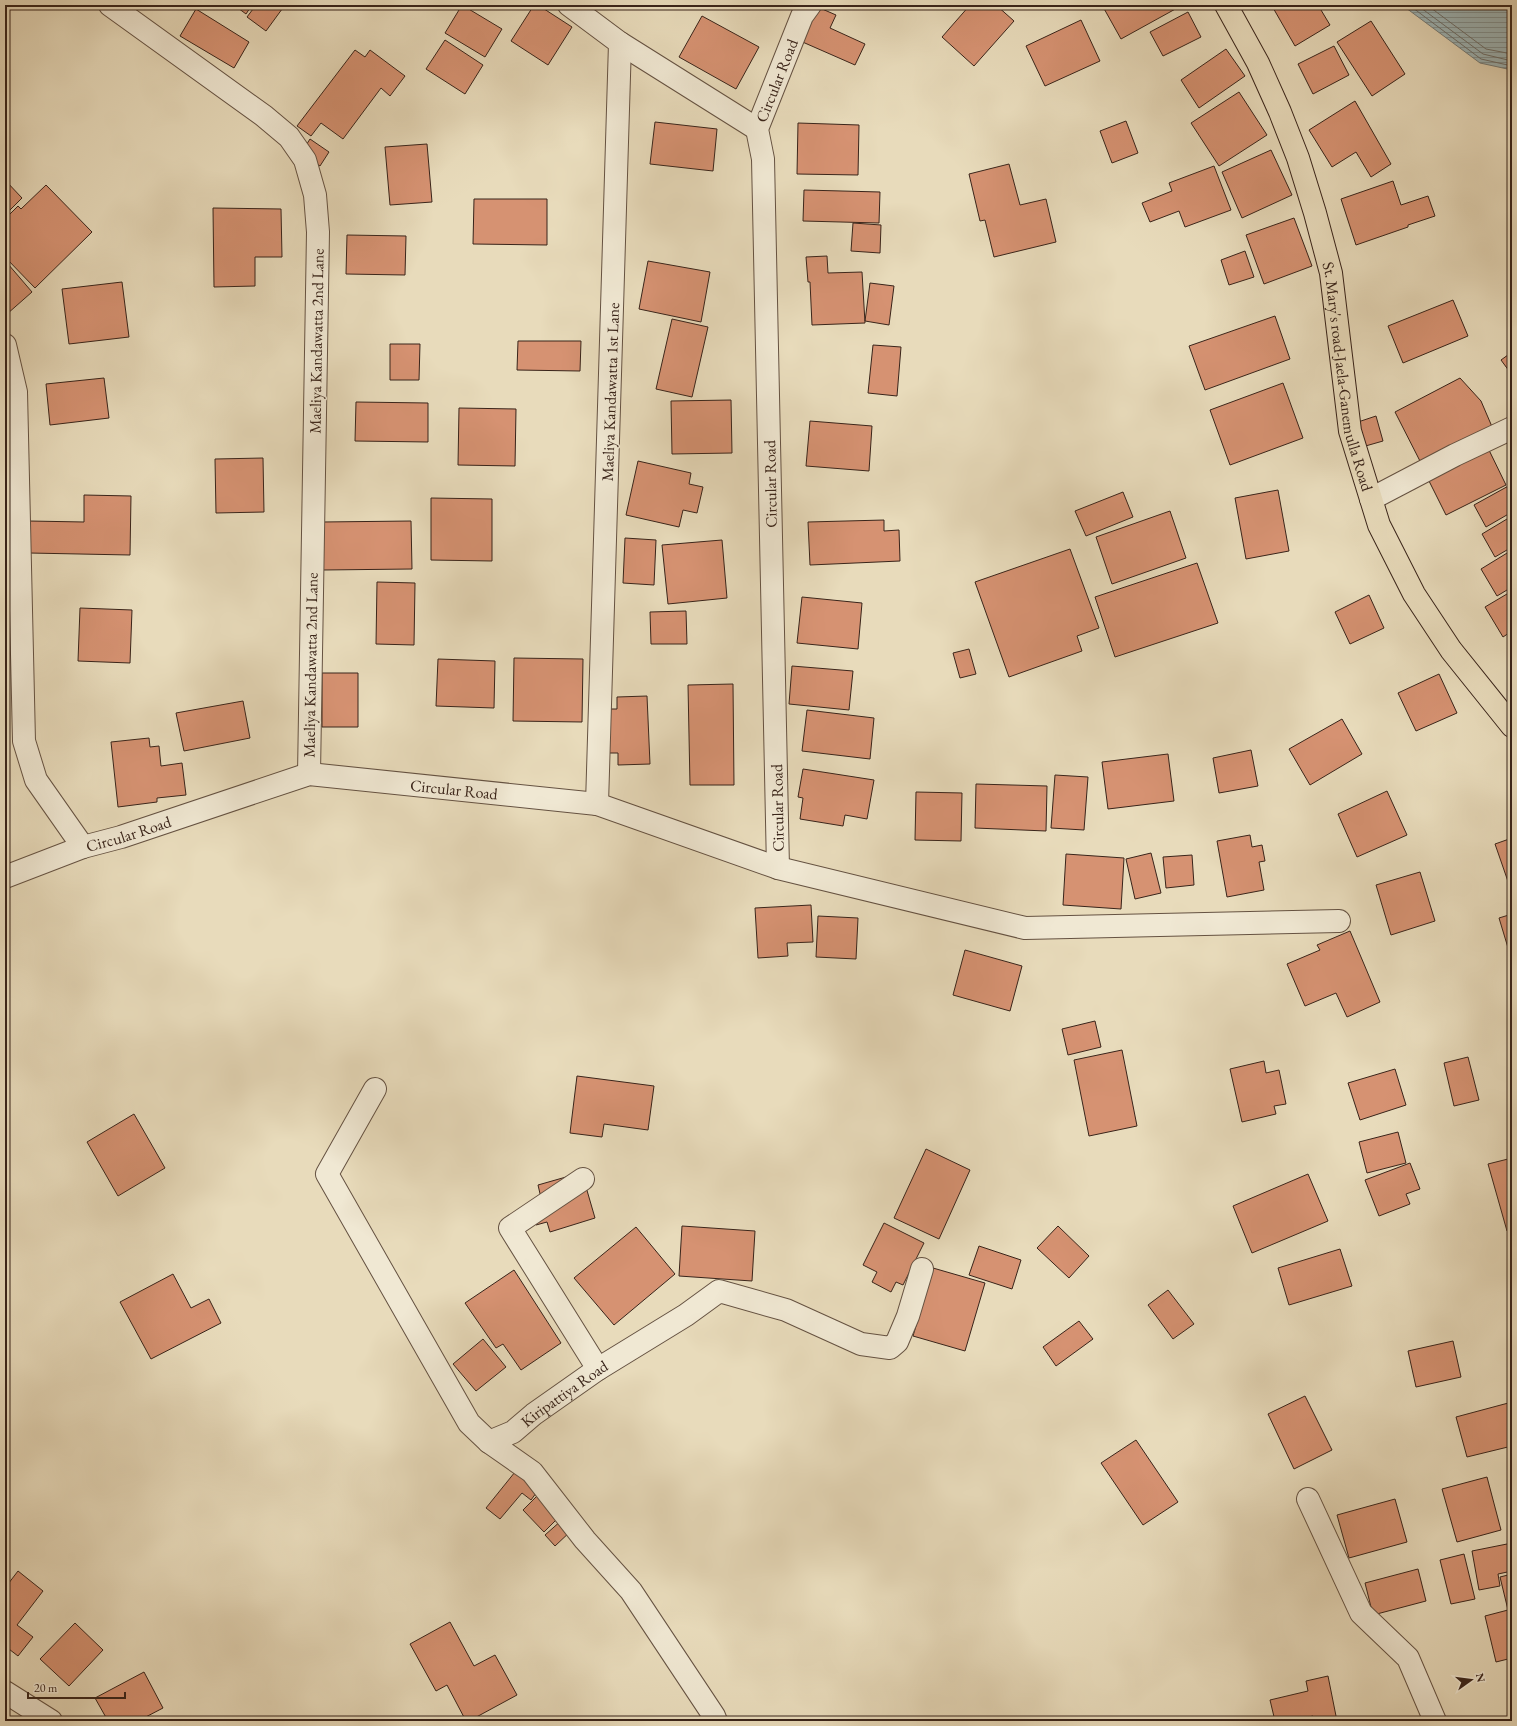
<svg xmlns="http://www.w3.org/2000/svg" width="1517" height="1726" font-family="'EB Garamond',serif">
<defs>
<pattern id="water-rules" width="6" height="5" patternUnits="userSpaceOnUse"><rect width="6" height="5" fill="#9db8bc"/><path d="M0 2.5h6" fill="none" stroke="#819598"/></pattern>
</defs>
<rect width="100%" height="100%" fill="#e8dbbb"/>
<filter id="stains"><feTurbulence type="fractalNoise" baseFrequency=".005" numOctaves="4"/><feColorMatrix values="0 0 0 0 .2 0 0 0 0 .09 0 0 0 0 .02 0 0 0 .5 -.17"/></filter>
<radialGradient id="worn" r=".72"><stop offset=".6" stop-color="#630" stop-opacity="0"/><stop offset="1" stop-color="#630" stop-opacity=".3"/></radialGradient>
<path fill="url(#water-rules)" stroke="#757d7b" d="M 1402,5 L 1512,5 L 1512,70 L 1480,63 Z"/>
<g fill="none" stroke-linecap="round" stroke-linejoin="round">
<path stroke="#6b6e6b" stroke-width="1" d="M 1409,5 L 1481,59 L 1512,66
M 1417,5 L 1483,54 L 1512,61
M 1427,5 L 1486,49 L 1512,54"/>
</g>
<path fill="#d69272" stroke="#39241a" d="M 234,5 L 252,5 L 246,14 Z
M 256,5 L 285,5 L 266,31 L 247,17 Z
M 462,5 L 502,29 L 485,57 L 445,33 Z
M 534,5 L 538,5 L 572,27 L 548,65 L 511,41 Z
M 813,5 L 836,15 L 830,28 L 865,44 L 855,65 L 798,40 Z
M 970,5 L 996,5 L 1014,21 L 974,66 L 942,37 Z
M 1102,5 L 1177,5 L 1179,7 L 1121,39 Z
M 1273,5 L 1318,5 L 1330,25 L 1295,46 L 1272,6 Z
M 196,9 L 249,42 L 234,68 L 180,36 Z
M 1188,12 L 1201,37 L 1163,56 L 1150,32 Z
M 702,16 L 759,47 L 736,89 L 679,57 Z
M 1081,20 L 1100,61 L 1045,86 L 1026,46 Z
M 1371,21 L 1405,74 L 1372,96 L 1337,42 Z
M 445,40 L 483,65 L 465,94 L 426,69 Z
M 1334,46 L 1349,75 L 1313,94 L 1298,64 Z
M 1226,49 L 1245,76 L 1199,108 L 1181,80 Z
M 355,50 L 365,57 L 370,50 L 405,76 L 390,96 L 381,88 L 343,139 L 321,123 L 311,136 L 297,126 Z
M 1239,92 L 1267,135 L 1219,166 L 1191,123 Z
M 1355,101 L 1391,164 L 1371,177 L 1356,152 L 1332,167 L 1309,130 Z
M 1126,121 L 1138,153 L 1112,163 L 1100,131 Z
M 655,122 L 717,129 L 713,171 L 650,164 Z
M 798,123 L 859,125 L 858,175 L 797,174 Z
M 310,139 L 329,152 L 320,166 L 301,153 Z
M 427,144 L 432,202 L 390,205 L 385,147 Z
M 1271,150 L 1292,195 L 1242,218 L 1222,172 Z
M 1009,164 L 1020,205 L 1046,199 L 1056,242 L 994,257 L 985,220 L 980,221 L 969,174 Z
M 1214,166 L 1231,210 L 1185,227 L 1179,211 L 1150,222 L 1142,203 L 1172,191 L 1169,183 Z
M 5,180 L 22,198 L 5,215 Z
M 1393,181 L 1401,205 L 1428,196 L 1435,216 L 1408,225 L 1408,227 L 1356,245 L 1341,199 Z
M 46,185 L 92,232 L 35,288 L 5,257 L 5,219 L 18,206 L 21,209 Z
M 804,190 L 880,192 L 879,223 L 803,221 Z
M 474,199 L 547,199 L 547,245 L 473,244 Z
M 213,208 L 281,209 L 282,257 L 255,257 L 255,286 L 214,287 Z
M 1294,218 L 1312,266 L 1264,284 L 1246,235 Z
M 853,223 L 881,225 L 880,253 L 851,251 Z
M 347,235 L 406,236 L 405,275 L 346,274 Z
M 1245,251 L 1254,277 L 1229,285 L 1221,260 Z
M 827,256 L 828,273 L 862,272 L 865,323 L 812,325 L 810,282 L 808,282 L 806,257 Z
M 648,261 L 710,272 L 701,322 L 639,309 Z
M 8,264 L 32,292 L 7,314 L 5,312 L 5,267 Z
M 122,282 L 129,337 L 69,344 L 62,289 Z
M 870,283 L 894,286 L 889,325 L 865,321 Z
M 1453,300 L 1468,336 L 1403,363 L 1388,326 Z
M 1275,316 L 1290,359 L 1205,390 L 1189,346 Z
M 672,319 L 708,327 L 692,397 L 656,389 Z
M 518,341 L 581,341 L 580,371 L 517,370 Z
M 390,344 L 420,344 L 419,380 L 390,380 Z
M 873,345 L 901,347 L 897,396 L 868,393 Z
M 1512,352 L 1512,375 L 1501,360 Z
M 104,378 L 109,418 L 50,425 L 46,384 Z
M 1460,378 L 1481,401 L 1493,429 L 1422,465 L 1395,412 Z
M 1283,383 L 1303,438 L 1230,465 L 1210,410 Z
M 731,400 L 732,453 L 672,454 L 671,401 Z
M 356,402 L 428,403 L 428,442 L 355,441 Z
M 459,408 L 516,409 L 515,466 L 458,465 Z
M 1376,416 L 1383,441 L 1362,447 L 1355,423 Z
M 810,421 L 872,426 L 869,471 L 806,466 Z
M 1487,446 L 1506,485 L 1446,515 L 1427,477 Z
M 263,458 L 264,512 L 216,513 L 215,459 Z
M 638,461 L 691,473 L 689,484 L 703,487 L 697,513 L 683,510 L 679,527 L 626,515 Z
M 1512,484 L 1512,512 L 1486,527 L 1474,505 Z
M 1278,490 L 1289,551 L 1246,559 L 1235,498 Z
M 1123,492 L 1133,517 L 1086,536 L 1075,511 Z
M 84,495 L 131,496 L 130,555 L 29,553 L 29,521 L 84,522 Z
M 431,498 L 492,499 L 492,561 L 431,560 Z
M 1170,511 L 1186,558 L 1112,584 L 1096,537 Z
M 1512,516 L 1512,547 L 1495,557 L 1482,534 Z
M 884,520 L 884,531 L 899,530 L 900,561 L 810,565 L 808,522 Z
M 411,521 L 412,569 L 323,570 L 322,522 Z
M 625,538 L 656,540 L 654,585 L 623,583 Z
M 722,540 L 727,598 L 668,604 L 662,545 Z
M 1070,549 L 1099,628 L 1077,636 L 1082,651 L 1009,677 L 975,582 Z
M 1512,550 L 1512,587 L 1497,596 L 1481,569 Z
M 1197,563 L 1218,623 L 1115,657 L 1095,597 Z
M 377,582 L 415,583 L 414,645 L 376,644 Z
M 1512,591 L 1512,631 L 1503,637 L 1485,607 Z
M 1369,595 L 1384,628 L 1350,644 L 1335,612 Z
M 802,597 L 862,603 L 858,649 L 797,643 Z
M 80,608 L 132,610 L 130,663 L 78,661 Z
M 686,611 L 687,644 L 651,644 L 650,612 Z
M 969,649 L 976,674 L 960,678 L 953,653 Z
M 514,658 L 583,659 L 582,722 L 513,721 Z
M 438,659 L 495,661 L 494,708 L 436,706 Z
M 792,666 L 853,671 L 849,710 L 789,704 Z
M 322,673 L 358,673 L 358,727 L 322,727 Z
M 1439,674 L 1457,713 L 1416,731 L 1398,693 Z
M 733,684 L 734,785 L 690,785 L 688,685 Z
M 647,696 L 650,764 L 618,765 L 618,753 L 608,753 L 607,709 L 617,709 L 617,697 Z
M 243,701 L 250,738 L 184,751 L 176,713 Z
M 807,710 L 874,718 L 870,759 L 802,751 Z
M 1342,719 L 1362,754 L 1310,785 L 1289,749 Z
M 149,738 L 150,747 L 159,746 L 161,766 L 182,763 L 186,795 L 157,798 L 157,802 L 118,807 L 111,742 Z
M 1251,750 L 1258,786 L 1219,793 L 1213,758 Z
M 1168,754 L 1174,801 L 1108,809 L 1102,762 Z
M 803,769 L 874,780 L 867,819 L 845,815 L 843,826 L 800,819 L 803,798 L 798,797 Z
M 1055,775 L 1088,777 L 1084,830 L 1051,828 Z
M 976,784 L 1047,786 L 1046,831 L 975,828 Z
M 1387,791 L 1407,835 L 1357,857 L 1338,814 Z
M 916,792 L 962,793 L 961,841 L 915,840 Z
M 1250,835 L 1252,847 L 1262,845 L 1265,861 L 1259,862 L 1264,890 L 1227,897 L 1217,841 Z
M 1512,838 L 1512,893 L 1495,844 Z
M 1151,853 L 1161,893 L 1135,899 L 1126,859 Z
M 1066,854 L 1124,858 L 1121,909 L 1063,905 Z
M 1192,855 L 1194,885 L 1166,888 L 1163,857 Z
M 1420,872 L 1435,921 L 1391,935 L 1376,885 Z
M 811,905 L 813,942 L 787,943 L 788,956 L 758,958 L 755,908 Z
M 1512,914 L 1512,961 L 1499,918 Z
M 818,916 L 858,918 L 856,959 L 816,957 Z
M 1350,931 L 1380,1002 L 1347,1017 L 1336,993 L 1305,1006 L 1287,964 L 1320,950 L 1317,945 Z
M 965,950 L 1022,966 L 1010,1011 L 953,995 Z
M 1095,1021 L 1101,1047 L 1068,1055 L 1062,1029 Z
M 1122,1050 L 1137,1126 L 1089,1136 L 1074,1060 Z
M 1468,1057 L 1479,1100 L 1454,1106 L 1444,1063 Z
M 1264,1061 L 1266,1073 L 1279,1070 L 1286,1104 L 1274,1106 L 1276,1114 L 1242,1122 L 1230,1069 Z
M 1395,1069 L 1406,1105 L 1360,1120 L 1348,1083 Z
M 577,1076 L 654,1086 L 648,1130 L 604,1124 L 602,1137 L 570,1133 Z
M 134,1114 L 165,1168 L 118,1196 L 87,1142 Z
M 1398,1132 L 1406,1163 L 1367,1173 L 1359,1142 Z
M 926,1149 L 970,1170 L 939,1239 L 894,1218 Z
M 1512,1158 L 1512,1229 L 1507,1231 L 1488,1164 Z
M 1410,1163 L 1420,1189 L 1406,1194 L 1410,1204 L 1379,1216 L 1365,1180 Z
M 1308,1174 L 1328,1221 L 1252,1253 L 1233,1206 Z
M 566,1177 L 570,1191 L 586,1187 L 595,1218 L 550,1232 L 547,1222 L 536,1225 L 530,1202 L 541,1198 L 538,1185 Z
M 884,1223 L 924,1243 L 903,1285 L 896,1282 L 891,1292 L 872,1282 L 877,1272 L 863,1265 Z
M 682,1226 L 755,1231 L 752,1281 L 679,1276 Z
M 1058,1226 L 1089,1256 L 1069,1278 L 1037,1248 Z
M 636,1227 L 675,1274 L 614,1325 L 574,1278 Z
M 979,1246 L 1021,1260 L 1012,1289 L 969,1275 Z
M 1340,1249 L 1352,1286 L 1289,1305 L 1278,1268 Z
M 933,1268 L 985,1283 L 965,1351 L 913,1336 Z
M 514,1270 L 561,1343 L 521,1370 L 503,1344 L 496,1348 L 465,1303 Z
M 173,1274 L 191,1308 L 209,1299 L 221,1323 L 151,1359 L 120,1302 Z
M 1168,1290 L 1194,1324 L 1173,1339 L 1148,1305 Z
M 1079,1321 L 1093,1339 L 1056,1366 L 1043,1347 Z
M 483,1339 L 506,1367 L 476,1391 L 453,1364 Z
M 1453,1341 L 1461,1377 L 1416,1387 L 1408,1351 Z
M 1305,1396 L 1332,1450 L 1294,1469 L 1268,1414 Z
M 1512,1402 L 1512,1446 L 1467,1457 L 1456,1417 Z
M 1136,1440 L 1178,1502 L 1143,1525 L 1101,1463 Z
M 515,1472 L 525,1481 L 527,1478 L 539,1489 L 531,1500 L 522,1493 L 500,1519 L 486,1508 Z
M 1487,1477 L 1501,1530 L 1457,1542 L 1442,1489 Z
M 538,1495 L 559,1517 L 544,1532 L 523,1510 Z
M 1395,1499 L 1407,1542 L 1349,1558 L 1337,1515 Z
M 562,1520 L 572,1530 L 555,1546 L 545,1535 Z
M 1512,1543 L 1512,1571 L 1498,1574 L 1500,1586 L 1479,1590 L 1472,1551 Z
M 1464,1554 L 1475,1599 L 1451,1604 L 1440,1560 Z
M 1418,1569 L 1426,1601 L 1373,1615 L 1365,1583 Z
M 18,1571 L 43,1591 L 17,1625 L 33,1637 L 18,1656 L 5,1646 L 5,1588 Z
M 1512,1574 L 1512,1658 L 1496,1662 L 1485,1616 L 1508,1610 L 1500,1577 Z
M 450,1622 L 474,1666 L 495,1655 L 517,1695 L 469,1721 L 466,1721 L 447,1685 L 436,1691 L 410,1644 Z
M 75,1623 L 103,1650 L 69,1686 L 40,1659 Z
M 144,1672 L 163,1708 L 138,1721 L 108,1721 L 95,1698 Z
M 1328,1676 L 1337,1721 L 1314,1721 L 1313,1716 L 1288,1721 L 1275,1721 L 1270,1700 L 1308,1691 L 1306,1681 Z
M 1512,1715 L 1512,1721 L 1493,1721 Z"/>
<g fill="none" stroke-linecap="round" stroke-linejoin="round">
<g stroke="#655242" stroke-width="24">
<g id="minor">
<path d="M 110,5 L 264,116 L 289,137 L 305,160 L 315,195 L 318,232 L 309,774"/>
<path d="M 569,5 L 620,43 L 597,804"/>
<path d="M 620,43 L 757,129"/>
<path d="M 5,345 L 16,392 L 24,741 L 36,780 L 83,847"/>
<path d="M 1371,499 L 1455,455 L 1512,428"/>
<path id="s1" d="M 778,868 L 763,159 L 757,129 L 802,16 L 810,5"/>
<path id="s2" d="M 5,877 L 83,847 L 121,837 L 309,774 L 597,804 L 778,868 L 1025,928 L 1339,921"/>
<path d="M 375,1089 L 327,1174 L 469,1423 L 489,1442"/>
<path d="M 583,1179 L 510,1228 L 598,1369"/>
<path d="M 1308,1499 L 1361,1613 L 1408,1658 L 1435,1721"/>
<path d="M 5,1692 L 51,1721"/>
<path id="s3" d="M 716,1721 L 714,1716 L 631,1591 L 585,1540 L 532,1472 L 489,1442 L 513,1432 L 534,1414 L 598,1369 L 686,1315 L 719,1291 L 786,1310 L 861,1344 L 890,1348 L 897,1342 L 908,1316 L 922,1269"/>
</g>
</g>
<g stroke="#39241a" stroke-width="24">
<g id="major">
<path id="s4" d="M 1226,5 L 1258,63 L 1280,112 L 1298,158 L 1315,213 L 1331,273 L 1350,431 L 1379,525 L 1414,594 L 1451,650 L 1512,726"/>
</g>
</g>
<use href="#minor" stroke="#f0e8d3" stroke-width="22"/>
<use href="#major" stroke="#e8dbbb" stroke-width="22"/>
</g>
<g text-anchor="middle" stroke-width="3" stroke-linejoin="round" paint-order="stroke">
<g font-size="16" fill="#39241a" stroke="#f0e8d3">
<text dy="6" stroke="none"><textPath href="#s1" startOffset="792">Circular Road</textPath></text>
<text transform="translate(316 341) rotate(-89)" y="6">Maeliya Kandawatta 2nd Lane</text>
<text dy="6" stroke="none"><textPath href="#s4" startOffset="394">St. Mary's road-Jaela-Ganemulla Road</textPath></text>
<text transform="translate(610 392) rotate(-88)" y="6">Maeliya Kandawatta 1st Lane</text>
<text transform="translate(770 484) rotate(-91)" y="6">Circular Road</text>
<text transform="translate(310 665) rotate(-89)" y="6">Maeliya Kandawatta 2nd Lane</text>
<text dy="6" stroke="none"><textPath href="#s2" startOffset="467">Circular Road</textPath></text>
<text transform="translate(777 808) rotate(-91)" y="6">Circular Road</text>
<text dy="6" stroke="none"><textPath href="#s2" startOffset="131">Circular Road</textPath></text>
<text dy="6" stroke="none"><textPath href="#s3" startOffset="453">Kiripattiya Road</textPath></text>
</g>
</g>
<rect width="1517" height="1726" fill="none" stroke="#e8dbbb" stroke-width="20"/>
<rect x="6" y="6" width="1505" height="1714" fill="none" stroke="#39241a" stroke-width="2"/>
<rect x="10" y="10" width="1497" height="1706" fill="none" stroke="#39241a"/>
<g transform="translate(1471 1680) rotate(76)" stroke="#f0e8d3" stroke-width="3" paint-order="stroke">
<path d="M0-3L7 15L0 10L-7 15Z" fill="#39241a"/>
<text y="-6" font-size="11" font-weight="bold" text-anchor="middle" fill="#39241a">N</text>
</g>
<path d="M28 1692v6h97v-6" fill="none" stroke="#39241a" stroke-width="2"/>
<text x="34" y="1692" font-size="12" fill="#39241a" stroke="#f0e8d3" stroke-width="3" paint-order="stroke">20 m</text>
<rect width="100%" height="100%" filter="url(#stains)"/>
<rect width="100%" height="100%" fill="url(#worn)"/>
</svg>
